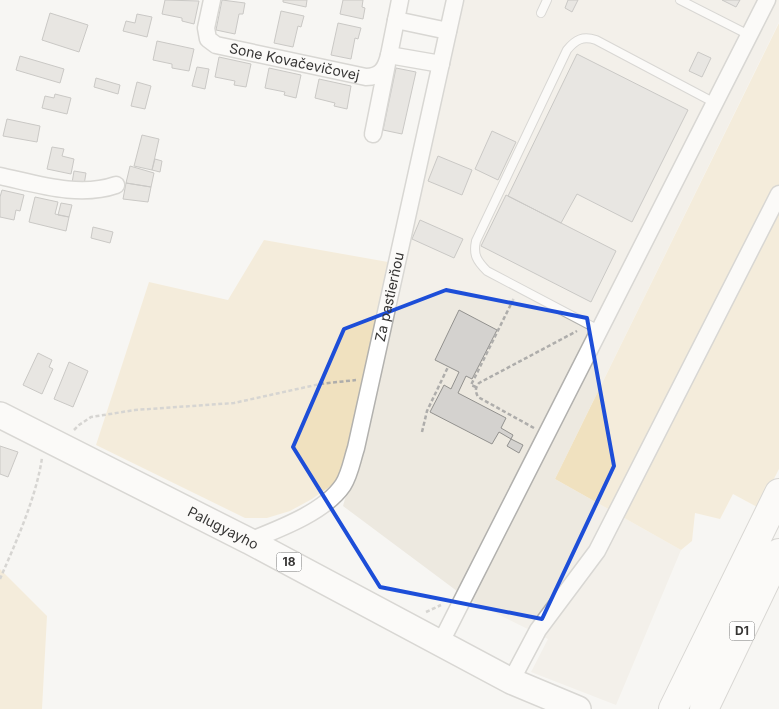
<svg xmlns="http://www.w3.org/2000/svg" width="779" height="709" font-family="Inter,sans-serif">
<rect width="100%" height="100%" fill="#f7f6f3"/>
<path fill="#ede9e0" d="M 462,0 L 779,0 L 779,22 L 555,479 L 681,550 L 616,705 L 531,672 L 548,639 L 469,600 L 343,506 L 377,386 Z"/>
<path fill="#f0e1bf" d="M 779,23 L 779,469 L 759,508 L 733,494 L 720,519 L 695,513 L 692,541 L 681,550 L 555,479 Z
M 264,240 L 388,262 L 347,459 L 335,483 L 312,499 L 290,511 L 267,518 L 245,518 L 96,445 L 149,282 L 228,300 Z
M 0,569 L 47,616 L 42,709 L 0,709 Z"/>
<path fill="#d4d2cf" stroke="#92918e" d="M 165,0 L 199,1 L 194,24 L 182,21 L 182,18 L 162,14 Z
M 222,0 L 245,3 L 243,14 L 239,14 L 235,34 L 216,30 Z
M 283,0 L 307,0 L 306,7 L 283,2 Z
M 343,0 L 363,0 L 362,7 L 365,8 L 363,19 L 340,14 Z
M 568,0 L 578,0 L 572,12 L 565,8 Z
M 722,0 L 740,0 L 736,7 Z
M 281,11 L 304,16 L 301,27 L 298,26 L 293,47 L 274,43 Z
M 50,13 L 88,25 L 79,52 L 42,40 Z
M 137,14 L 152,17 L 147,37 L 123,31 L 126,21 L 135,23 Z
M 338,23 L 361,28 L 358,39 L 355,38 L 351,59 L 331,55 Z
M 157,41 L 194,49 L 189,71 L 172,68 L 172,64 L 153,60 Z
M 698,52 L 711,58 L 702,77 L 689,71 Z
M 577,54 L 688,110 L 632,222 L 577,194 L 561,223 L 508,196 Z
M 20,56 L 64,69 L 60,83 L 16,70 Z
M 219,57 L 251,64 L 246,87 L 234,85 L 235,81 L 215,77 Z
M 197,67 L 209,69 L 205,89 L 192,86 Z
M 269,68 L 301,75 L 296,98 L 284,95 L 285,92 L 265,88 Z
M 396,68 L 416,72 L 402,134 L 383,130 Z
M 96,78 L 120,85 L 118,94 L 94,87 Z
M 319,79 L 351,86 L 347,109 L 334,106 L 335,103 L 315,98 Z
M 137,82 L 151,86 L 145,109 L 131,106 Z
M 55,94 L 71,98 L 67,114 L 42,108 L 45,96 L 54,98 Z
M 7,119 L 40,126 L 37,142 L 3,136 Z
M 492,131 L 516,142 L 498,180 L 475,169 Z
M 142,135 L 159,139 L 152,170 L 134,166 Z
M 52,147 L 64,149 L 62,156 L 74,159 L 71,174 L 47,169 Z
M 438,156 L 472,170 L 462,195 L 428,181 Z
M 155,159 L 162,161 L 160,172 L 152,170 Z
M 130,166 L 154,173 L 151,187 L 126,183 Z
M 74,171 L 86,173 L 84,185 L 72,183 Z
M 126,183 L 151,187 L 148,202 L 123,199 Z
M 2,190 L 24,195 L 20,211 L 16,210 L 14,220 L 0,217 L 0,197 Z
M 506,195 L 616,251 L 591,302 L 481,246 Z
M 35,197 L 58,202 L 55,214 L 69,217 L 66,231 L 29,222 Z
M 61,203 L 72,205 L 69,217 L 58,215 Z
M 420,220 L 463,239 L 454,258 L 412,239 Z
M 93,227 L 113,232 L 110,243 L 91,238 Z
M 459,310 L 497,330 L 472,379 L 466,376 L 458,393 L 506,418 L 501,428 L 513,435 L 511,439 L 499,432 L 492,444 L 430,412 L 444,385 L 451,389 L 459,372 L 435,360 Z
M 38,353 L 52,360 L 49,367 L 53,369 L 42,394 L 23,385 Z
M 69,362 L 88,371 L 73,407 L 54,399 Z
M 511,439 L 523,445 L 519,453 L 507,446 Z
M 0,446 L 18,452 L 8,477 L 0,474 Z"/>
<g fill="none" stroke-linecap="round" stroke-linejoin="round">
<g stroke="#b2b1ae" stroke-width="10">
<path id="lane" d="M 680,0 L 749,35
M 541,13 L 547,0
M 599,330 L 487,271 C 477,261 473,255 476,241 L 567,50 C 576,39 583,36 596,40 L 715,103"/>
</g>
<g stroke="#b2b1ae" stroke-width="19">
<g id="street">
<path id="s1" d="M 212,0 L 206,28 L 208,39 L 216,45 L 366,77 C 381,77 386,68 389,55 L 441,64"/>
<path d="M 400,0 L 396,20 L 448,31"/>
<path d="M 389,55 L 396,20"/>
<path d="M 373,134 L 387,64"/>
<path d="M 0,176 C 37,184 79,198 116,185"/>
<path id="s2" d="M 249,541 C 279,529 325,512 343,485 C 350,474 352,460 356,448 L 455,0"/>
<path d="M 440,644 L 767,0"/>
<path d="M 511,681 L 538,630 L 597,551 L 779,194"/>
</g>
</g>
<g stroke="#b2b1ae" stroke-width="28">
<g id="primary">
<path id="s3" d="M 0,415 L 249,541 L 511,681 L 578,709"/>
</g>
</g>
<g stroke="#b2b1ae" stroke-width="30">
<path id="highway" d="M 673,709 L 779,493
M 704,709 L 779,553"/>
</g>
<path stroke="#aeadab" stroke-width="2.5" stroke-dasharray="4 2.5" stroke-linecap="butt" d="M 476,387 L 471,385 L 514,298
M 534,428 L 478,397 C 475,391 475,388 479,383 L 577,331
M 74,430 L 79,425 L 91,417 L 110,414 L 135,410 L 234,403 L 320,384 L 356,380
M 422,432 L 427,411 L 448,367
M 0,579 C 16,542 36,498 42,458
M 426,612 L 441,605"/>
<use href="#lane" stroke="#fff" stroke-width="8"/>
<use href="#street" stroke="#fff" stroke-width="16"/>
<use href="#primary" stroke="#fff" stroke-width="25"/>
<use href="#highway" stroke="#fff" stroke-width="28"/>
</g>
<path d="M0 0H779V709H0ZM 446,290 L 587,318 L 614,466 L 542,619 L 380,587 L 293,447 L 344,329 Z" fill="#f7f6f3" fill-opacity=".55" fill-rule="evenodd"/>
<path fill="none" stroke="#1d4ed8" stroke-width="4" stroke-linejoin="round" d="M 446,290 L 587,318 L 614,466 L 542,619 L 380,587 L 293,447 L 344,329 Z"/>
<g text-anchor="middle" stroke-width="4.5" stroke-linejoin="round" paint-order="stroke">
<g fill="#fff" stroke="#727271" stroke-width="1">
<rect x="276.5" y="552.5" width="25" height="19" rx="4"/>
<rect x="729.5" y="621.5" width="25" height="19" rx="4"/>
</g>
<g font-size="12" font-weight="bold" fill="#363534">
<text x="289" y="566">18</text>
<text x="742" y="635">D1</text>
</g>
<g font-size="14" fill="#363534" stroke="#fff">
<text dy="5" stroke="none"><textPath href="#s1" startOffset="130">Sone Kovačevičovej</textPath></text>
<text dy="5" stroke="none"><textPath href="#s2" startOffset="305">Za pastierňou</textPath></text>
<text dy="5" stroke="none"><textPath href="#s3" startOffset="250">Palugyayho</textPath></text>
</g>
</g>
</svg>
